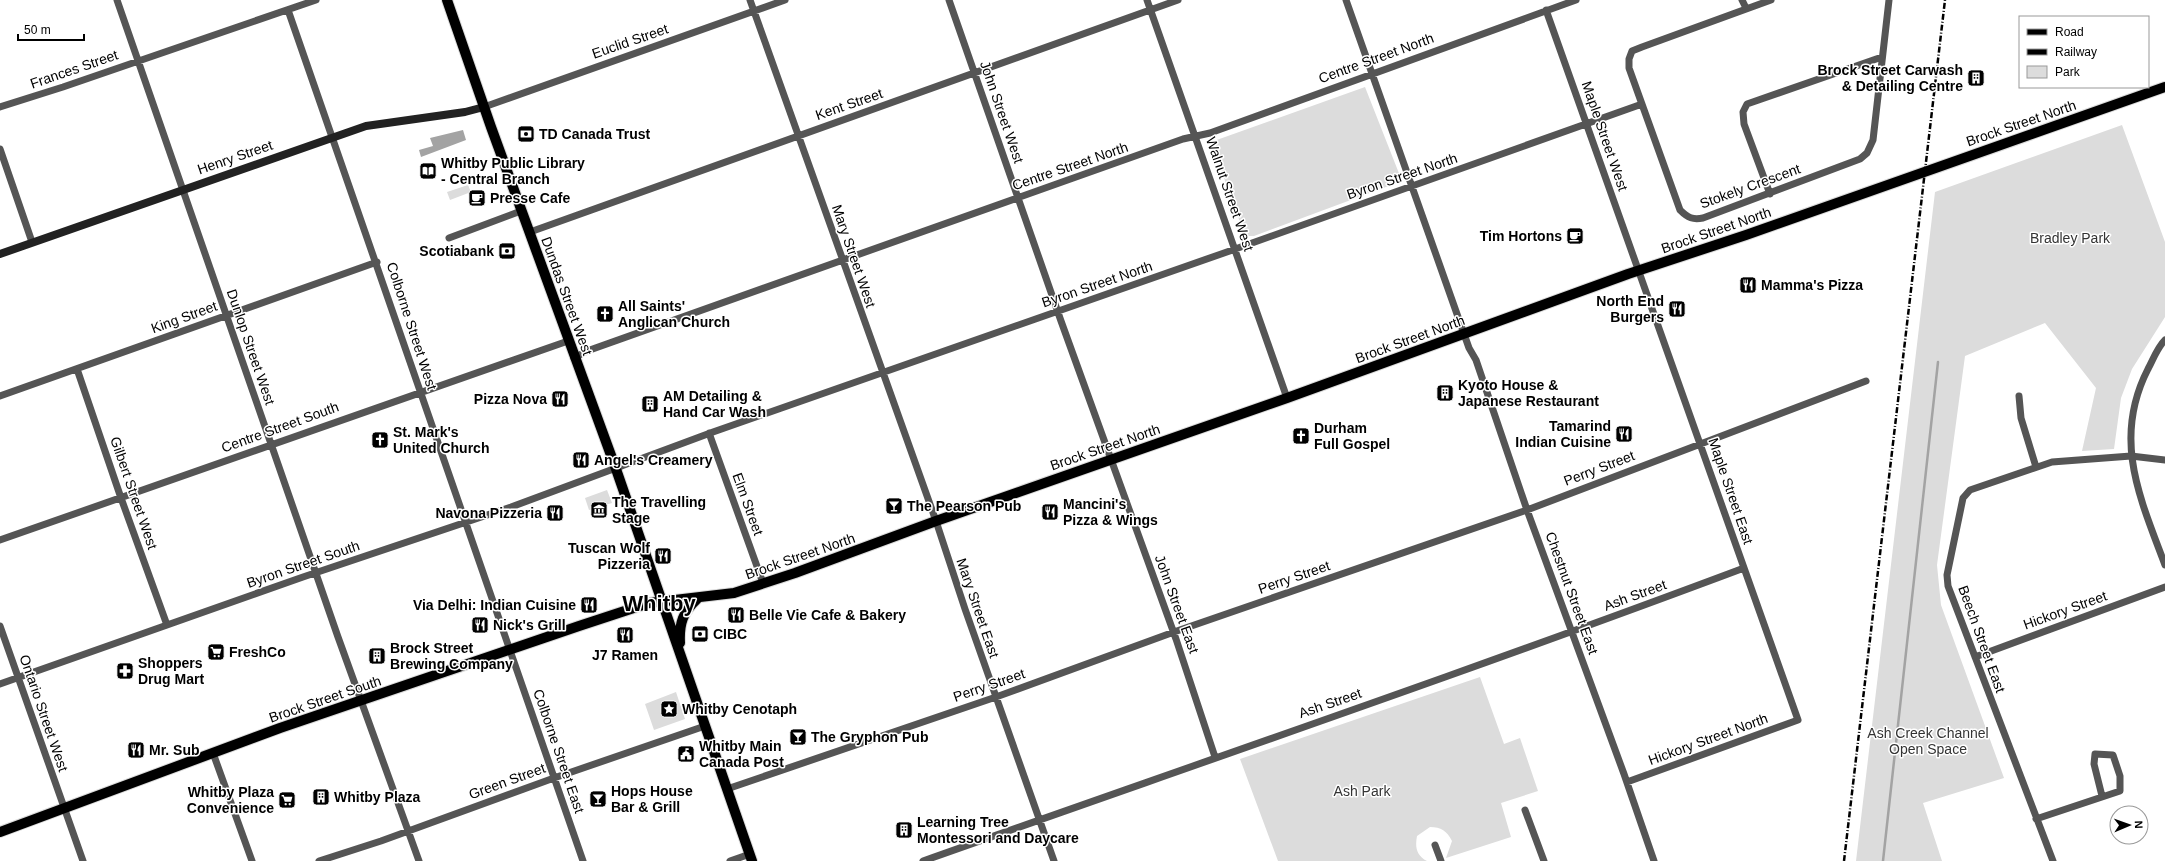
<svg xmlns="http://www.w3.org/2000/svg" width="2165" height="861" font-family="Helvetica,sans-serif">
<rect width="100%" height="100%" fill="#fff"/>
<path fill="#dcdcdc" d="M 1365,87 L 1402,181 L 1254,236 L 1245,236 L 1211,142 Z
M 2122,125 L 2165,242 L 2165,317 L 2132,369 L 2121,398 L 2114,449 L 2082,451 L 2096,388 L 2045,323 L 1965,356 L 1937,565 L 1941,605 L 2004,778 L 1923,803 L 1942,861 L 1856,861 L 1935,192 Z
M 468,185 L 471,192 L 450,200 L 447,192 Z
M 607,490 L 612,503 L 589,510 L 585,498 Z
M 1480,677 L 1504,744 L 1520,738 L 1538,791 L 1501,803 L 1511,837 L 1446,858 L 1452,841 C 1447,831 1441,827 1430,827 L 1417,836 C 1415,847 1416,855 1427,861 L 1278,861 L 1240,759 Z
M 676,692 L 685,719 L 654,730 L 645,704 Z"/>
<path fill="#a3a3a3" d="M 463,130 L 466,140 L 421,157 L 419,150 L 433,146 L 430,138 Z"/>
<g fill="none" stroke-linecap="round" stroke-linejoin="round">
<path stroke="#a3a3a3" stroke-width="2.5" d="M 1883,861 L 1938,362"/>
<g stroke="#dbdbdb" stroke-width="12">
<path id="primary" d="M 447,0 L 491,127 L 616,469 L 752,861
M 680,643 C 679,623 683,612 697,599
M 0,832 L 280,728 L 579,626 L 649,603 L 734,593 L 795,573 L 936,521 L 1287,398 L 1628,274 L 1746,235 L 2165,87"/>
</g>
<path stroke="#555" stroke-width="7" d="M 117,0 L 338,637 L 419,861
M 750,0 L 936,521 L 965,609 L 1054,861
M 949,0 L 1061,321 L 1176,639 L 1215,757
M 1147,0 L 1287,398
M 1346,0 L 1469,348 L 1476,360 L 1527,510 L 1624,774 L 1654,861
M 1742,0 L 1746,8
M 1771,0 L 1642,47 L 1632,51 L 1629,59 L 1629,68 L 1680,210 C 1688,218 1693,220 1703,218 L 1860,159 L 1867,153 L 1873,140 L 1889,0
M 288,10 L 583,861
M 1546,10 L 1798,720 L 1627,782
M 0,107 L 63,87 L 316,0
M 484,107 L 785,0
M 0,149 L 32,242
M 1770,194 L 1744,124 L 1743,112 L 1747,104 L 1882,57
M 530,232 L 1178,0
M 449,238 L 521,211
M 2165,340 C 2157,348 2153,360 2148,369 C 2112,439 2140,498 2165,565
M 574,358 L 587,351 L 1183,139 L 1210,133 L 1576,0
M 77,369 L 121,498 L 167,625
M 0,396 L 377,262
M 2019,396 L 2021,418 L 2036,467
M 709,433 L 763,583
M 0,540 L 568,341
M 0,626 L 83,861
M 1975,657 L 2165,587
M 0,684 L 303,577 L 511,507 L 713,432 L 1224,253 L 1642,104
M 213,753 L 252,861
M 727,789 L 996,697 L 1174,632 L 1527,510 L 1866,381
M 1525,810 L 1544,861
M 2036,819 L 2120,791 L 2120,776 L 2113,755 L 2095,754 L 2094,764 L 2102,796
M 1435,845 L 1441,861
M 319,861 L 381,841 L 554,778 L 705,726
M 730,861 L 750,854
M 923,861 C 1197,764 1472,670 1744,568
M 2053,861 L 1948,586 L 1947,575 L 1963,498 L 1970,490 L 2052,462 L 2131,456 L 2165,460"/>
<path stroke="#222" stroke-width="8" d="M 0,254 L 366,126 L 465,112 L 484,107"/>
<use href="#primary" stroke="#000" stroke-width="10"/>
<path stroke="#000" stroke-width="2.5" stroke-dasharray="6 2 1 2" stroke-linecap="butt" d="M 1844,861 L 1945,0"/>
</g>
<defs>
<g id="building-square" transform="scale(0.9)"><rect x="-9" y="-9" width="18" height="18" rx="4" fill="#000" stroke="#fff"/><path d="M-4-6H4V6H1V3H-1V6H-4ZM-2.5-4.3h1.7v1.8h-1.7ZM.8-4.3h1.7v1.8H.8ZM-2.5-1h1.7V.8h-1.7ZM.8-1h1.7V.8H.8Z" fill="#fff"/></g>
<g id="bank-square" transform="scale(0.9)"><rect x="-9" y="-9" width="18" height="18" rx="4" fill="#000" stroke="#fff"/><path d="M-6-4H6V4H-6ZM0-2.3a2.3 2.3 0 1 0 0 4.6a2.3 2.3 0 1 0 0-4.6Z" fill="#fff"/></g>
<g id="library-square" transform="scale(0.9)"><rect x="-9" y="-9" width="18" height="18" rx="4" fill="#000" stroke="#fff"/><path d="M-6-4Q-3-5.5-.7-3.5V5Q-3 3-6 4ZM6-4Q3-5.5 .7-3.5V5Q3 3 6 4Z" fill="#fff"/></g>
<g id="cafe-square" transform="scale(0.9)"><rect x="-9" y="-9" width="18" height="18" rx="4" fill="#000" stroke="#fff"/><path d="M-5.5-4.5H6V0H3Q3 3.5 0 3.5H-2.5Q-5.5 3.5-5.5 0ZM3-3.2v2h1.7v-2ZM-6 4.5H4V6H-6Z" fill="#fff"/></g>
<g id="restaurant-square" transform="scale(0.9)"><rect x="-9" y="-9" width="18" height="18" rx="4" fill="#000" stroke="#fff"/><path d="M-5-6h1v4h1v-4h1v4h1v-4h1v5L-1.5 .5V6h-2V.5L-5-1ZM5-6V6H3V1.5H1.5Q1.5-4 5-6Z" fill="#fff"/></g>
<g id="church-square" transform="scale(0.9)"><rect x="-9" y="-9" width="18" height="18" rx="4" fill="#000" stroke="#fff"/><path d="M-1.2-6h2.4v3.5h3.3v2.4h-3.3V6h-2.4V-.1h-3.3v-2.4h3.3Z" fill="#fff"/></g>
<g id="bar-square" transform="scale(0.9)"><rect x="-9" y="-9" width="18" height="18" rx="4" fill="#000" stroke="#fff"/><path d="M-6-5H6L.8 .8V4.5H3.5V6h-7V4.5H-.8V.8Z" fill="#fff"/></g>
<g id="museum-square" transform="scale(0.9)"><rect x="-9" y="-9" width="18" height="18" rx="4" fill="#000" stroke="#fff"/><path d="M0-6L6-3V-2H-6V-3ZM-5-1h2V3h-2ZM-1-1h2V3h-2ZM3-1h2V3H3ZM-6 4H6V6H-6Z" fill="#fff"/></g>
<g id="supermarket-square" transform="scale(0.9)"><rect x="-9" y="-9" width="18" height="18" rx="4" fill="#000" stroke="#fff"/><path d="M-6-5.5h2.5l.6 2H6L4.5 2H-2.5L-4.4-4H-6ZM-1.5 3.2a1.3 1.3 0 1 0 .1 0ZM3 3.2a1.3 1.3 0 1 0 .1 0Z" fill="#fff"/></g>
<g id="pharmacy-square" transform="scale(0.9)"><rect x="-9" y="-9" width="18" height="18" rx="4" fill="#000" stroke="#fff"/><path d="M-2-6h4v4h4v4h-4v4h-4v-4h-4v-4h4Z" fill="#fff"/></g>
<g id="sight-square" transform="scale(0.9)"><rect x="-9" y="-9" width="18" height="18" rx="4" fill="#000" stroke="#fff"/><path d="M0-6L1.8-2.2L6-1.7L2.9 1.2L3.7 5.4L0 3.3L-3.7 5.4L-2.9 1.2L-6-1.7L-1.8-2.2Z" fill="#fff"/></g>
<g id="civic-square" transform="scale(0.9)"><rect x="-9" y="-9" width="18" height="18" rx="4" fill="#000" stroke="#fff"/><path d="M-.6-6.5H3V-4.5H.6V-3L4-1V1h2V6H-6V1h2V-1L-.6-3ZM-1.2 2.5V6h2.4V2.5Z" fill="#fff"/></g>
</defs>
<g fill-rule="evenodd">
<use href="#building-square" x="1976" y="78"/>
<use href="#bank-square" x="526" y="134"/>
<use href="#library-square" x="428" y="171"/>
<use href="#cafe-square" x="477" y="198"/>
<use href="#cafe-square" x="1575" y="236"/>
<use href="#bank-square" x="507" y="251"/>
<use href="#restaurant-square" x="1748" y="285"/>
<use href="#restaurant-square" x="1677" y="309"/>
<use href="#church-square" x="605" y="314"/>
<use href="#building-square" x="1445" y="393"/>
<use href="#restaurant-square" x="560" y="399"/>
<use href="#building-square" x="650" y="404"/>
<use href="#restaurant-square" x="1624" y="434"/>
<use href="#church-square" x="1301" y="436"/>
<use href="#church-square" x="380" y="440"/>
<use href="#restaurant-square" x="581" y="460"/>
<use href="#bar-square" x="894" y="506"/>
<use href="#museum-square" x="599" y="510"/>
<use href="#restaurant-square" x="1050" y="512"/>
<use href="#restaurant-square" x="555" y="513"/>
<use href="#restaurant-square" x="663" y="556"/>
<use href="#restaurant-square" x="589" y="605"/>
<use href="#restaurant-square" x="736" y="615"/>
<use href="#restaurant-square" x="480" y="625"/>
<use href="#bank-square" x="700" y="634"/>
<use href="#restaurant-square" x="625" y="635"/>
<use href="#supermarket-square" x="216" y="652"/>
<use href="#building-square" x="377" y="656"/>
<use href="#pharmacy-square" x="125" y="671"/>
<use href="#sight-square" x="669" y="709"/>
<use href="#bar-square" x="798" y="737"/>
<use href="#restaurant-square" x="136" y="750"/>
<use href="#civic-square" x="686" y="754"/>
<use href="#building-square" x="321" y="797"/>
<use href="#bar-square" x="598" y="799"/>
<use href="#supermarket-square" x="287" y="800"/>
<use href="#building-square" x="904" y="830"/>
</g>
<g text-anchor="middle" stroke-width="3" stroke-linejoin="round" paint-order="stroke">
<g font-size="14" fill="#000" stroke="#fff">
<text transform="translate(630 41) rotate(-19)" y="5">Euclid Street</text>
<text transform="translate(1376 58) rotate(-20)" y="5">Centre Street North</text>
<text transform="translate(74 69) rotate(-19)" y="5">Frances Street</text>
<text transform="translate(849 104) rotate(-19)" y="5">Kent Street</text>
<text transform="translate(1002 112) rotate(71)" y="5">John Street West</text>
<text transform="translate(2021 123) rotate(-19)" y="5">Brock Street North</text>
<text transform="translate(1605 136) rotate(71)" y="5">Maple Street West</text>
<text transform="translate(235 157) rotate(-19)" y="5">Henry Street</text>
<text transform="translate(1070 166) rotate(-19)" y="5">Centre Street North</text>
<text transform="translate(1402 176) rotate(-19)" y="5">Byron Street North</text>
<text transform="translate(1750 186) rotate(-20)" y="5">Stokely Crescent</text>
<text transform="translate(1230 194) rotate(71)" y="5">Walnut Street West</text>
<text transform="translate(1716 230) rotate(-19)" y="5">Brock Street North</text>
<text transform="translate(854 256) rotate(71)" y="5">Mary Street West</text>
<text transform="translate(1097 284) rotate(-19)" y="5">Byron Street North</text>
<text transform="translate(567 296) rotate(70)" y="5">Dundas Street West</text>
<text transform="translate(184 317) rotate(-20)" y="5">King Street</text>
<text transform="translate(412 326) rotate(72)" y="5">Colborne Street West</text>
<text transform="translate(1410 339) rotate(-20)" y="5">Brock Street North</text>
<text transform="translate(251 347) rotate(71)" y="5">Dunlop Street West</text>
<text transform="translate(280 427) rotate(-20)" y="5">Centre Street South</text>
<text transform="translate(1105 447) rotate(-19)" y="5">Brock Street North</text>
<text transform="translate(1599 468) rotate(-21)" y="5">Perry Street</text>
<text transform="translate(1731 491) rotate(71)" y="5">Maple Street East</text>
<text transform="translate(134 493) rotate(71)" y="5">Gilbert Street West</text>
<text transform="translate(748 504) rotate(70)" y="5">Elm Street</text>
<text transform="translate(800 556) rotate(-19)" y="5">Brock Street North</text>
<text transform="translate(303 564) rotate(-19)" y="5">Byron Street South</text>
<text transform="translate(1294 577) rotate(-19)" y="5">Perry Street</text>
<text transform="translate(1572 593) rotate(70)" y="5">Chestnut Street East</text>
<text transform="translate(1635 595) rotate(-20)" y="5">Ash Street</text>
<text transform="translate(1177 604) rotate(70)" y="5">John Street East</text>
<text transform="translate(978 608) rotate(71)" y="5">Mary Street East</text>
<text transform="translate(2065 610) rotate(-20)" y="5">Hickory Street</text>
<text transform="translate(1982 639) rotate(70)" y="5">Beech Street East</text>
<text transform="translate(989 685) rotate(-19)" y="5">Perry Street</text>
<text transform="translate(325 699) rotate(-19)" y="5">Brock Street South</text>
<text transform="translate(1330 703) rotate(-19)" y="5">Ash Street</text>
<text transform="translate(44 713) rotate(71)" y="5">Ontario Street West</text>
<text transform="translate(1708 739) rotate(-20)" y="5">Hickory Street North</text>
<text transform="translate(559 751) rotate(71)" y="5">Colborne Street East</text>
<text transform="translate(507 781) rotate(-20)" y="5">Green Street</text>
</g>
<g font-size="14" font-weight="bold" fill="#000" stroke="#fff" text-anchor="start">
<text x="1963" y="75" text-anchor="end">Brock Street Carwash<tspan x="1963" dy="16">&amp; Detailing Centre</tspan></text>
<text x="539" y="139">TD Canada Trust</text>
<text x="441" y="168">Whitby Public Library<tspan x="441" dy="16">- Central Branch</tspan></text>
<text x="490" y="203">Presse Cafe</text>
<text x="1562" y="241" text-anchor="end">Tim Hortons</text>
<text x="494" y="256" text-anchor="end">Scotiabank</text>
<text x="1761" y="290">Mamma's Pizza</text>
<text x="1664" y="306" text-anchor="end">North End<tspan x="1664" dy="16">Burgers</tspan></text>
<text x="618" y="311">All Saints'<tspan x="618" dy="16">Anglican Church</tspan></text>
<text x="1458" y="390">Kyoto House &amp;<tspan x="1458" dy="16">Japanese Restaurant</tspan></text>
<text x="663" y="401">AM Detailing &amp;<tspan x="663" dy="16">Hand Car Wash</tspan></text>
<text x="547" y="404" text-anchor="end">Pizza Nova</text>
<text x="1611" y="431" text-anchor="end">Tamarind<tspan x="1611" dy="16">Indian Cuisine</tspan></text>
<text x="1314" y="433">Durham<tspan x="1314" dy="16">Full Gospel</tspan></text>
<text x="393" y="437">St. Mark's<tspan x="393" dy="16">United Church</tspan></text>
<text x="594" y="465">Angel's Creamery</text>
<text x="612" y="507">The Travelling<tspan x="612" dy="16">Stage</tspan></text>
<text x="1063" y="509">Mancini's<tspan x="1063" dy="16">Pizza &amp; Wings</tspan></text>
<text x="907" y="511">The Pearson Pub</text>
<text x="542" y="518" text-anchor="end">Navona Pizzeria</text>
<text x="650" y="553" text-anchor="end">Tuscan Wolf<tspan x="650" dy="16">Pizzeria</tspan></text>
<text x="576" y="610" text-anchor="end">Via Delhi: Indian Cuisine</text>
<text x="749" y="620">Belle Vie Cafe &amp; Bakery</text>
<text x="493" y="630">Nick's Grill</text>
<text x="713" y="639">CIBC</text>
<text x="390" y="653">Brock Street<tspan x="390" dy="16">Brewing Company</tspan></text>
<text x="229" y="657">FreshCo</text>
<text x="625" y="660" text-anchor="middle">J7 Ramen</text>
<text x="138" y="668">Shoppers<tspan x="138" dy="16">Drug Mart</tspan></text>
<text x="682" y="714">Whitby Cenotaph</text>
<text x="811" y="742">The Gryphon Pub</text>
<text x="699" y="751">Whitby Main<tspan x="699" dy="16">Canada Post</tspan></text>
<text x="149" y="755">Mr. Sub</text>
<text x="611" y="796">Hops House<tspan x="611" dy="16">Bar &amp; Grill</tspan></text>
<text x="274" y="797" text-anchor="end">Whitby Plaza<tspan x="274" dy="16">Convenience</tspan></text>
<text x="334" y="802">Whitby Plaza</text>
<text x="917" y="827">Learning Tree<tspan x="917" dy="16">Montessori and Daycare</tspan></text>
</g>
<g font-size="14" fill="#333" stroke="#fff">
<text x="2070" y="243">Bradley Park</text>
<text x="1928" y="738">Ash Creek Channel<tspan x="1928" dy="16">Open Space</tspan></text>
<text x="1362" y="796">Ash Park</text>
</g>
<g font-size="22" font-weight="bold" fill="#000" stroke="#fff">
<text x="659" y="611">Whitby</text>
</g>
</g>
<rect x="2019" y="16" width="130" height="72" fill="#ffffff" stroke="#999999"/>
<rect x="2027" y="29" width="20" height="6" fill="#000000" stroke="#999999"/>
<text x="2055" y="36" font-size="12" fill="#000000">Road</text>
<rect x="2027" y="49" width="20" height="6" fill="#000000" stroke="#999999"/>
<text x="2055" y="56" font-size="12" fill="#000000">Railway</text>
<rect x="2027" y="66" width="20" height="12" fill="#dcdcdc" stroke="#999999"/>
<text x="2055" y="76" font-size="12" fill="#000000">Park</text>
<g transform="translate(2129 825) rotate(88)"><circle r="19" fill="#ffffff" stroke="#999999"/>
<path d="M0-3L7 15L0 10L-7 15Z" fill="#000000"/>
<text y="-6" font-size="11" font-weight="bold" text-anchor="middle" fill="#000000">N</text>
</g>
<path d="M18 34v6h66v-6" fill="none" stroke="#000000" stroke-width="2"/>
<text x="24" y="34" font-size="12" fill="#000000" stroke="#ffffff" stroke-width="3" paint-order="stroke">50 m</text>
</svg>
